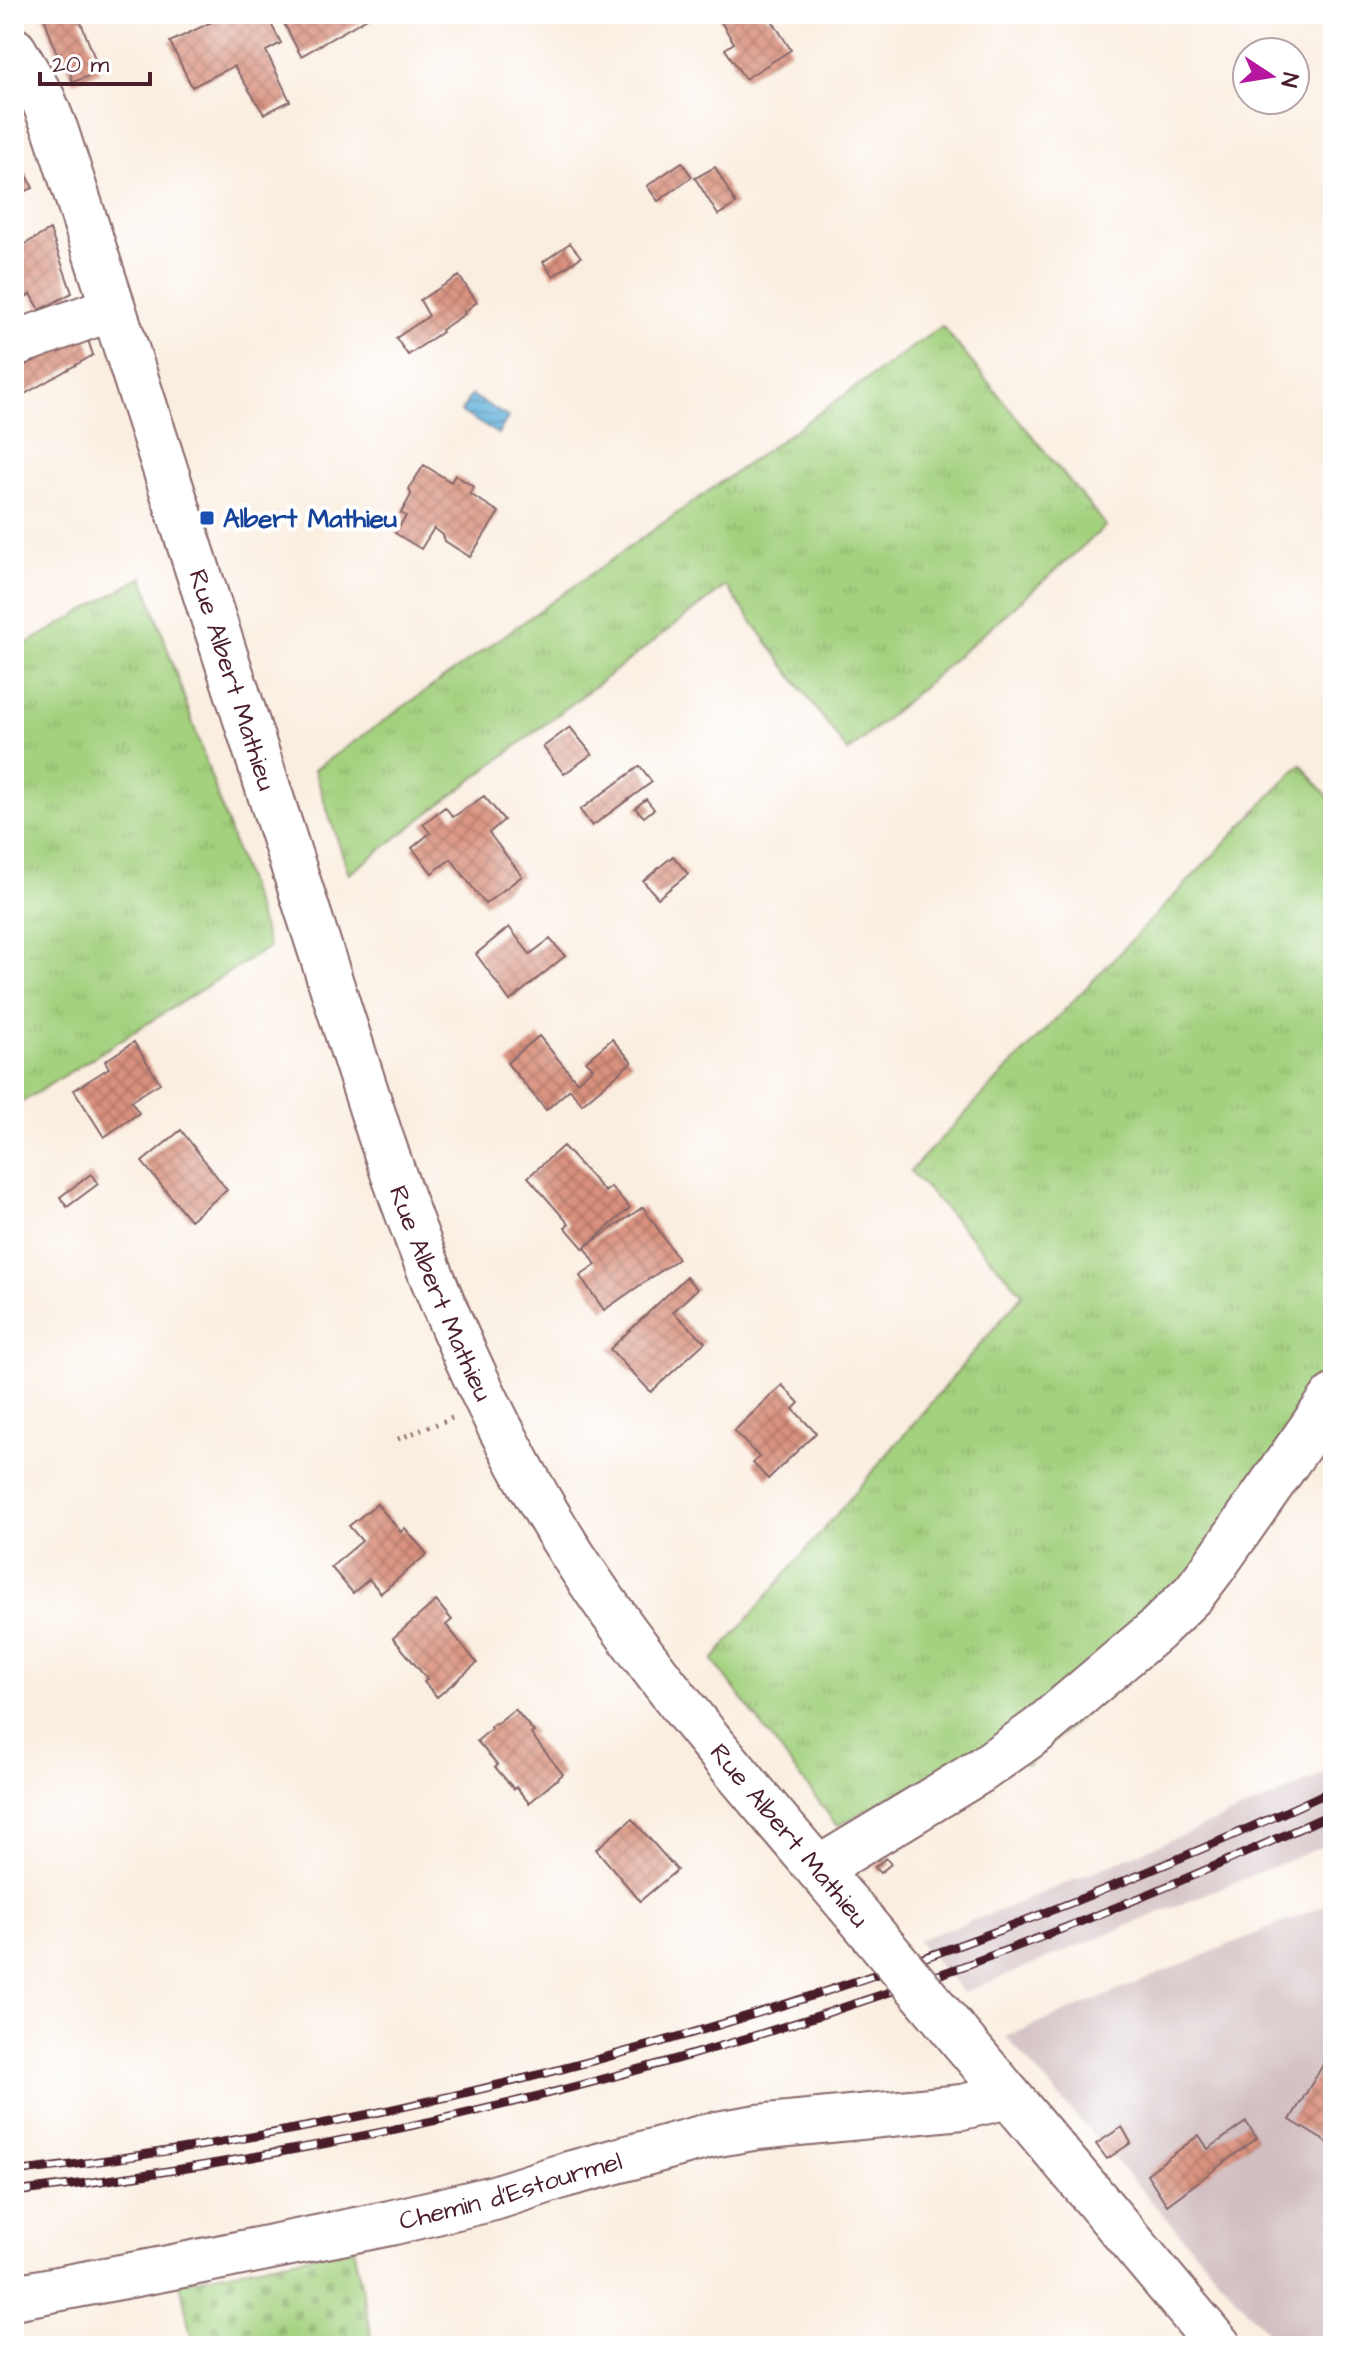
<svg xmlns="http://www.w3.org/2000/svg" width="1347" height="2360" font-family="'Architects Daughter',sans-serif">
<defs>
<pattern id="grass-tufts" width="24" height="20" patternUnits="userSpaceOnUse" patternTransform="scale(2)"><rect width="24" height="20" fill="#a3d17e"/><path d="M3 7l-1-3M5 7V3M7 7l1-3M15 17l-1-3M17 17v-4M19 17l1-3" fill="none" stroke="#8eb36d"/></pattern>
<pattern id="cemetery-stones" width="16" height="16" patternUnits="userSpaceOnUse" patternTransform="scale(2)"><rect width="16" height="16" fill="#a3d17e"/><path d="M2 7V4a2 2 0 0 1 4 0v3zM10 15v-3a2 2 0 0 1 4 0v3z" fill="#8eb36d"/></pattern>
<pattern id="water-rules" width="6" height="5" patternUnits="userSpaceOnUse" patternTransform="scale(2)"><rect width="6" height="5" fill="#63b3dd"/><path d="M0 2.5h6" fill="none" stroke="#5491b3"/></pattern>
<pattern id="building-cross-hatch" width="8" height="8" patternUnits="userSpaceOnUse" patternTransform="scale(2)"><rect width="8" height="8" fill="#d9917d"/><path d="M0 0l8 8M0 8l8-8" fill="none" stroke="#b27667"/></pattern>
</defs>
<rect width="100%" height="100%" fill="#fff"/>
<filter id="ink" filterUnits="userSpaceOnUse"><feTurbulence type="fractalNoise" baseFrequency=".0125" numOctaves="2"/><feDisplacementMap in="SourceGraphic" scale="16" xChannelSelector="R" yChannelSelector="G"/><feConvolveMatrix kernelMatrix="1 2 1 2 8 2 1 2 1" color-interpolation-filters="sRGB"/></filter>
<filter id="wash" filterUnits="userSpaceOnUse"><feTurbulence type="fractalNoise" baseFrequency=".006" numOctaves="4" result="noise"/><feDisplacementMap in="SourceGraphic" scale="32" xChannelSelector="R" yChannelSelector="G"/><feGaussianBlur stdDeviation="1.8" result="paint"/><feColorMatrix in="noise" values="0 0 0 0 0 0 0 0 0 0 0 0 0 0 0 0 0 1.4 0 .05"/><feComposite in="paint" operator="in"/></filter>
<g filter="url(#wash)">
<rect width="100%" height="100%" fill="#faeee0"/>
<path fill="#d2bfc1" d="M 1333,1768 L 1333,1842 L 963,1993 L 917,1940 L 996,1912 L 1295,1788 Z
M 1333,1902 L 1333,2346 L 1279,2346 L 1006,2037 Z"/>
<path fill="url(#grass-tufts)" stroke="#767854" stroke-width="2" d="M 942,326 L 1106,526 L 848,752 L 726,586 L 349,874 L 314,770 Z
M 143,577 L 269,947 L 14,1107 L 14,651 Z
M 1301,764 L 1333,803 L 1333,1416 L 1196,1610 L 1028,1765 L 989,1745 L 837,1826 L 713,1660 L 1023,1294 L 910,1171 Z"/>
<path fill="url(#cemetery-stones)" stroke="#767854" stroke-width="2" d="M 353,2247 L 374,2346 L 193,2346 L 180,2282 Z"/>
<path fill="url(#water-rules)" stroke="#566984" stroke-width="2" d="M 471,395 L 508,417 L 498,434 L 461,412 Z"/>
<g id="blocks">
<path fill="url(#building-cross-hatch)" d="M 43,14 L 83,14 L 85,18 L 80,20 L 100,72 L 73,82 L 67,64 L 61,66 Z
M 228,14 L 266,14 L 281,43 L 266,51 L 290,101 L 264,114 L 234,66 L 192,87 L 170,42 Z
M 279,14 L 374,14 L 301,56 Z
M 716,14 L 765,14 L 768,19 L 770,17 L 791,50 L 745,79 L 725,49 L 734,43 Z
M 14,147 L 33,188 L 14,196 Z
M 682,162 L 692,177 L 658,201 L 647,186 Z
M 715,167 L 736,204 L 718,215 L 695,178 Z
M 50,230 L 72,293 L 40,310 L 31,294 L 14,304 L 14,250 Z
M 570,243 L 581,257 L 553,276 L 543,262 Z
M 459,276 L 477,302 L 464,312 L 465,314 L 441,330 L 442,332 L 408,355 L 396,338 L 429,316 L 420,300 Z
M 85,331 L 93,355 L 14,400 L 14,372 Z
M 424,465 L 451,482 L 455,475 L 474,487 L 470,494 L 499,512 L 470,557 L 445,541 L 443,535 L 434,528 L 421,549 L 395,533 L 406,516 L 401,513 L 411,495 L 409,488 Z
M 570,727 L 592,754 L 564,774 L 543,747 Z
M 640,766 L 652,782 L 592,826 L 580,810 Z
M 484,796 L 504,820 L 489,833 L 522,876 L 485,904 L 451,859 L 432,873 L 412,848 L 430,833 L 423,824 L 445,807 L 453,817 Z
M 646,799 L 654,809 L 644,817 L 635,808 Z
M 673,856 L 688,874 L 658,898 L 643,881 Z
M 509,927 L 530,954 L 550,939 L 565,956 L 510,1001 L 476,954 Z
M 539,1036 L 577,1082 L 593,1068 L 586,1061 L 612,1039 L 632,1062 L 582,1104 L 570,1089 L 546,1110 L 507,1063 Z
M 134,1042 L 160,1083 L 131,1101 L 139,1113 L 104,1137 L 74,1090 L 109,1068 L 105,1061 Z
M 181,1130 L 227,1190 L 190,1220 L 142,1162 Z
M 563,1146 L 605,1192 L 611,1187 L 630,1208 L 585,1247 L 643,1207 L 678,1259 L 604,1310 L 580,1276 L 596,1265 L 585,1247 L 584,1249 L 565,1227 L 569,1224 L 528,1177 Z
M 91,1174 L 98,1184 L 67,1207 L 60,1197 Z
M 686,1277 L 697,1289 L 673,1312 L 705,1342 L 651,1392 L 610,1349 Z
M 782,1385 L 799,1403 L 793,1409 L 816,1433 L 768,1479 L 753,1463 L 759,1457 L 734,1431 Z
M 377,1504 L 401,1532 L 405,1528 L 427,1554 L 381,1593 L 369,1579 L 353,1593 L 331,1567 L 362,1541 L 349,1526 Z
M 436,1601 L 452,1620 L 446,1625 L 477,1663 L 437,1697 L 424,1682 L 427,1679 L 393,1638 Z
M 515,1709 L 534,1732 L 531,1734 L 563,1774 L 529,1803 L 516,1787 L 514,1789 L 495,1767 L 498,1765 L 477,1741 L 491,1729 L 490,1727 L 495,1723 L 496,1724 Z
M 632,1819 L 677,1870 L 640,1901 L 596,1849 Z
M 886,1858 L 891,1864 L 880,1873 L 875,1867 Z
M 1333,2048 L 1333,2146 L 1290,2120 Z
M 1246,2122 L 1257,2138 L 1167,2205 L 1147,2174 L 1199,2135 L 1208,2149 Z
M 1122,2127 L 1131,2143 L 1107,2159 L 1096,2144 Z"/>
</g>
</g>
<g filter="url(#ink)">
<use href="#blocks" fill-opacity="0" stroke="#88676a" stroke-width="2"/>
<g fill="none" stroke-linecap="round" stroke-linejoin="round">
<g stroke="#88676a" stroke-width="48">
<g id="minor">
<path id="s1" d="M 14,50 L 43,99 L 56,131 L 380,1135 C 430,1283 489,1425 574,1557 C 654,1680 752,1791 847,1903"/>
<path d="M 14,344 L 113,308"/>
<path d="M 818,1869 L 980,1771 L 1038,1730 L 1155,1631 L 1194,1593 L 1213,1568 L 1333,1397"/>
<path d="M 963,2041 L 1219,2346"/>
<path id="s2" d="M 14,2297 L 163,2269 L 390,2223 L 494,2198 L 565,2175 L 712,2135 L 758,2127 L 962,2107 L 1009,2096"/>
</g>
</g>
<path stroke="#88676a" stroke-width="5" stroke-dasharray="2 6" stroke-linecap="butt" d="M 398,1439 L 452,1418"/>
<use href="#minor" stroke="#fff" stroke-width="44"/>
<g stroke="#4a1f2b" stroke-width="9">
<path id="rail" d="M 14,2172 C 470,2119 918,1984 1333,1790
M 14,2192 C 470,2139 918,2007 1333,1813"/>
</g>
<use href="#rail" stroke="#fff" stroke-width="6" stroke-dasharray="18" stroke-linecap="butt"/>
<g stroke="#88676a" stroke-width="48" stroke-linecap="butt">
<path id="minor-bridge" d="M 847,1903 L 963,2041"/>
</g>
<use href="#minor-bridge" stroke="#fff" stroke-width="44"/>
</g>
</g>
<rect fill="#1a4fb4" stroke="#fff" stroke-width="3" x="199" y="510" width="16" height="16" rx="4"/>
<g text-anchor="middle" stroke-width="8" stroke-linejoin="round" paint-order="stroke">
<g font-size="26" font-weight="bold" fill="#164399" stroke="#fff" text-anchor="start">
<text x="223" y="527">Albert Mathieu</text>
</g>
<g font-size="26" fill="#4a1f2b" stroke="#fff">
<text dy="9" stroke="none"><textPath href="#s1" startOffset="668">Rue Albert Mathieu</textPath></text>
<text dy="9" stroke="none"><textPath href="#s1" startOffset="1316">Rue Albert Mathieu</textPath></text>
<text transform="translate(790 1835) rotate(50)" y="9">Rue Albert Mathieu</text>
<text dy="9" stroke="none"><textPath href="#s2" startOffset="508">Chemin d'Estourmel</textPath></text>
</g>
</g>
<rect width="1347" height="2360" fill="none" stroke="#fff" stroke-width="48"/>
<g transform="translate(1271 76) rotate(102)"><circle r="38" fill="#ffffff" stroke="#b7a5aa" stroke-width="2"/>
<path d="M0-6L14 30L0 20L-14 30Z" fill="#b5179e"/>
<text y="-12" font-size="22" font-weight="bold" text-anchor="middle" fill="#4a1f2b">N</text>
</g>
<path d="M40 72v12h110v-12" fill="none" stroke="#4a1f2b" stroke-width="4"/>
<text x="52" y="72" font-size="24" fill="#4a1f2b" stroke="#ffffff" stroke-width="6" paint-order="stroke">20 m</text>
</svg>
